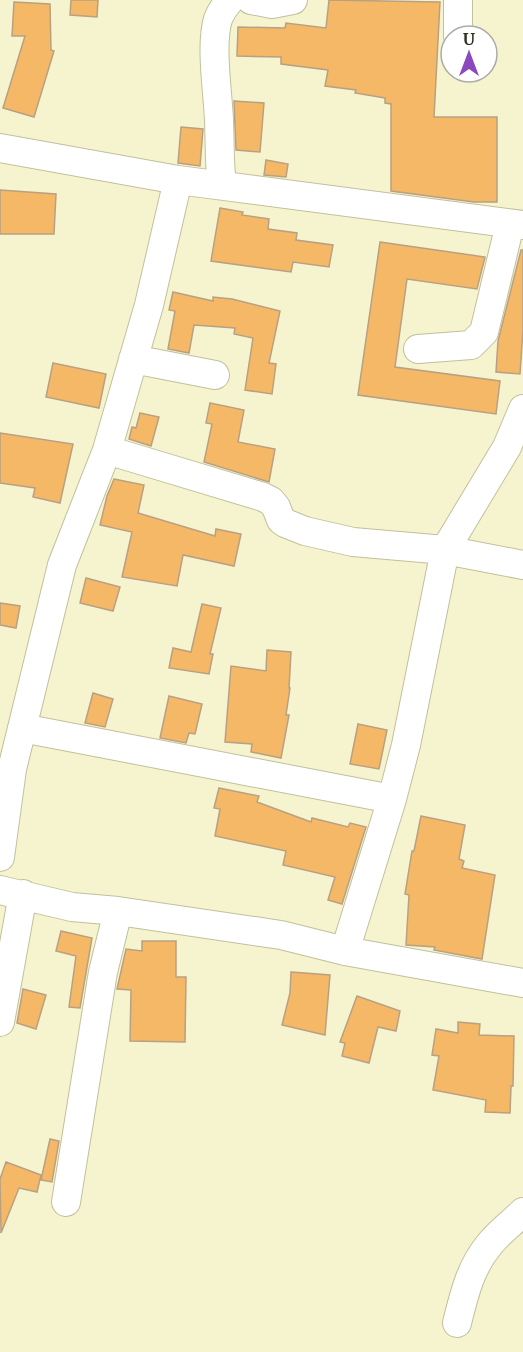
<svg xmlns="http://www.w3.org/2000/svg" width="523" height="1352" font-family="Merriweather,serif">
<rect width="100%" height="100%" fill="#f6f4cf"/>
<path fill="#f5b866" stroke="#b8a083" stroke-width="1.5" d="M 71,0 L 98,0 L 97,17 L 70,15 Z
M 329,0 L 440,2 L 434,117 L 497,117 L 497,202 L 474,202 L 391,191 L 391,104 L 385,103 L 385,98 L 355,93 L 356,90 L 325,86 L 328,70 L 281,64 L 281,57 L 237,56 L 238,27 L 285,28 L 286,23 L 326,28 Z
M 14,2 L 50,4 L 51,50 L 54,51 L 34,117 L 3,108 L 25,36 L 12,36 Z
M 234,101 L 264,103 L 260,152 L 236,150 Z
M 181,127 L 203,129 L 200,166 L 178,163 Z
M 266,160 L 288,164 L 286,177 L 264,175 Z
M 0,190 L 56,194 L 54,234 L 0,234 Z
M 220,208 L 243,212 L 242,215 L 269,219 L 268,229 L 297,233 L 296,240 L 333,245 L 329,267 L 293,262 L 291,272 L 211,261 Z
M 380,242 L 485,257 L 477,289 L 407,279 L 395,367 L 500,381 L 496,414 L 358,395 Z
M 521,250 L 523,250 L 523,330 L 520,374 L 496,372 L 498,341 Z
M 173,292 L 213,301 L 213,297 L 232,299 L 280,311 L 269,363 L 276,364 L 272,394 L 245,390 L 253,338 L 234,334 L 235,328 L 194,325 L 189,353 L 168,349 L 175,311 L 169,310 Z
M 53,363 L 106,374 L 99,408 L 46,397 Z
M 210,403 L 244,410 L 238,442 L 275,449 L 269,482 L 204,462 L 212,424 L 206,423 Z
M 140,413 L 159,417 L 151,446 L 129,439 L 132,427 L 136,428 Z
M 0,433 L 73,444 L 60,503 L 33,497 L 35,488 L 0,483 Z
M 114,479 L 144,485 L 138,513 L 215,536 L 216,529 L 241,534 L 234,566 L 183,555 L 177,586 L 122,577 L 132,532 L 100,525 L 107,496 Z
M 86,578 L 120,587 L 113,611 L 80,603 Z
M 0,603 L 20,606 L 16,628 L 0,625 Z
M 202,604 L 221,608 L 210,654 L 213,654 L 209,674 L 169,668 L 173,648 L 191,652 Z
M 267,650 L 291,652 L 289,688 L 290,688 L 286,715 L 289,715 L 281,758 L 251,752 L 252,744 L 225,742 L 231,666 L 266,671 Z
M 93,693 L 113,699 L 105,727 L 85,723 Z
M 169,696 L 202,704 L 195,734 L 189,733 L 186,743 L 160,738 Z
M 358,724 L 387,730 L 379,769 L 350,764 Z
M 219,788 L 259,796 L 257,802 L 311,822 L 312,818 L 348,827 L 350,823 L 366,827 L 342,904 L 328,900 L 335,877 L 283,865 L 286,851 L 215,836 L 220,809 L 214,808 Z
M 421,816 L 465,825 L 459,859 L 464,861 L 462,868 L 495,875 L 482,959 L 434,950 L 435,947 L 406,945 L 409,895 L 405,894 L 412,851 L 414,851 Z
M 61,931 L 92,938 L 80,1008 L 69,1007 L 76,956 L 56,951 Z
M 142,941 L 176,941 L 176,977 L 186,977 L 185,1042 L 130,1041 L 131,990 L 117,989 L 126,949 L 142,951 Z
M 291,972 L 330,975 L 325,1035 L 282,1025 L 290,993 Z
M 23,989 L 46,995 L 36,1029 L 17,1023 Z
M 357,996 L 400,1011 L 396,1031 L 378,1027 L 369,1063 L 342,1056 L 345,1043 L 340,1042 Z
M 458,1022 L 480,1024 L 479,1035 L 514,1036 L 513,1086 L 511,1086 L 510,1113 L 485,1112 L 486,1100 L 433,1090 L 439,1056 L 432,1055 L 436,1029 L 458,1033 Z
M 50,1139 L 59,1141 L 52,1182 L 41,1180 Z
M 6,1162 L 41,1175 L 37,1192 L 19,1188 L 1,1233 L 0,1179 Z"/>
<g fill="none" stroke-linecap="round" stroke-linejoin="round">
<g stroke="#c2c09c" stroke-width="30">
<path id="minor" d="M 251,0 L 272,4 L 293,0
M 458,0 L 458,36
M 0,148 L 178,180 L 523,225
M 222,185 C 219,163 220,143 219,121 C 218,93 210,45 218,19 C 221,11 225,6 230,0
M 418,349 L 471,345 L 484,332 L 510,224
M 133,359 L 215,375
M 107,450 L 263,497 L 271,501 L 276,507 L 281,520 L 285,523 L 305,531 L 353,542 L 445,550 L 523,565
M 22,728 L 392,799
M 0,857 L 12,769 L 62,565 L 107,450 L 149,305 L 178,180
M 0,890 L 72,907 L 118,911 L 281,935 L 345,951 L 523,983
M 345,951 L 392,799 L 406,745 L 445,550 L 507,447 L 523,409
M 0,1022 L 23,894
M 66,1202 L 103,972 L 118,911
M 457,1323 C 464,1295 470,1268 489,1245 C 498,1233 512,1223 523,1212"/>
</g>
<use href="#minor" stroke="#fff" stroke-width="28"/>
</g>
<g transform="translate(469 54)"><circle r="28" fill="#ffffff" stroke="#acaca6" stroke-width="1.5"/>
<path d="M0-4.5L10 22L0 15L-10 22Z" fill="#8b49bd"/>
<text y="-9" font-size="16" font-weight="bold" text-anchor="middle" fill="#302f20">U</text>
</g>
</svg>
